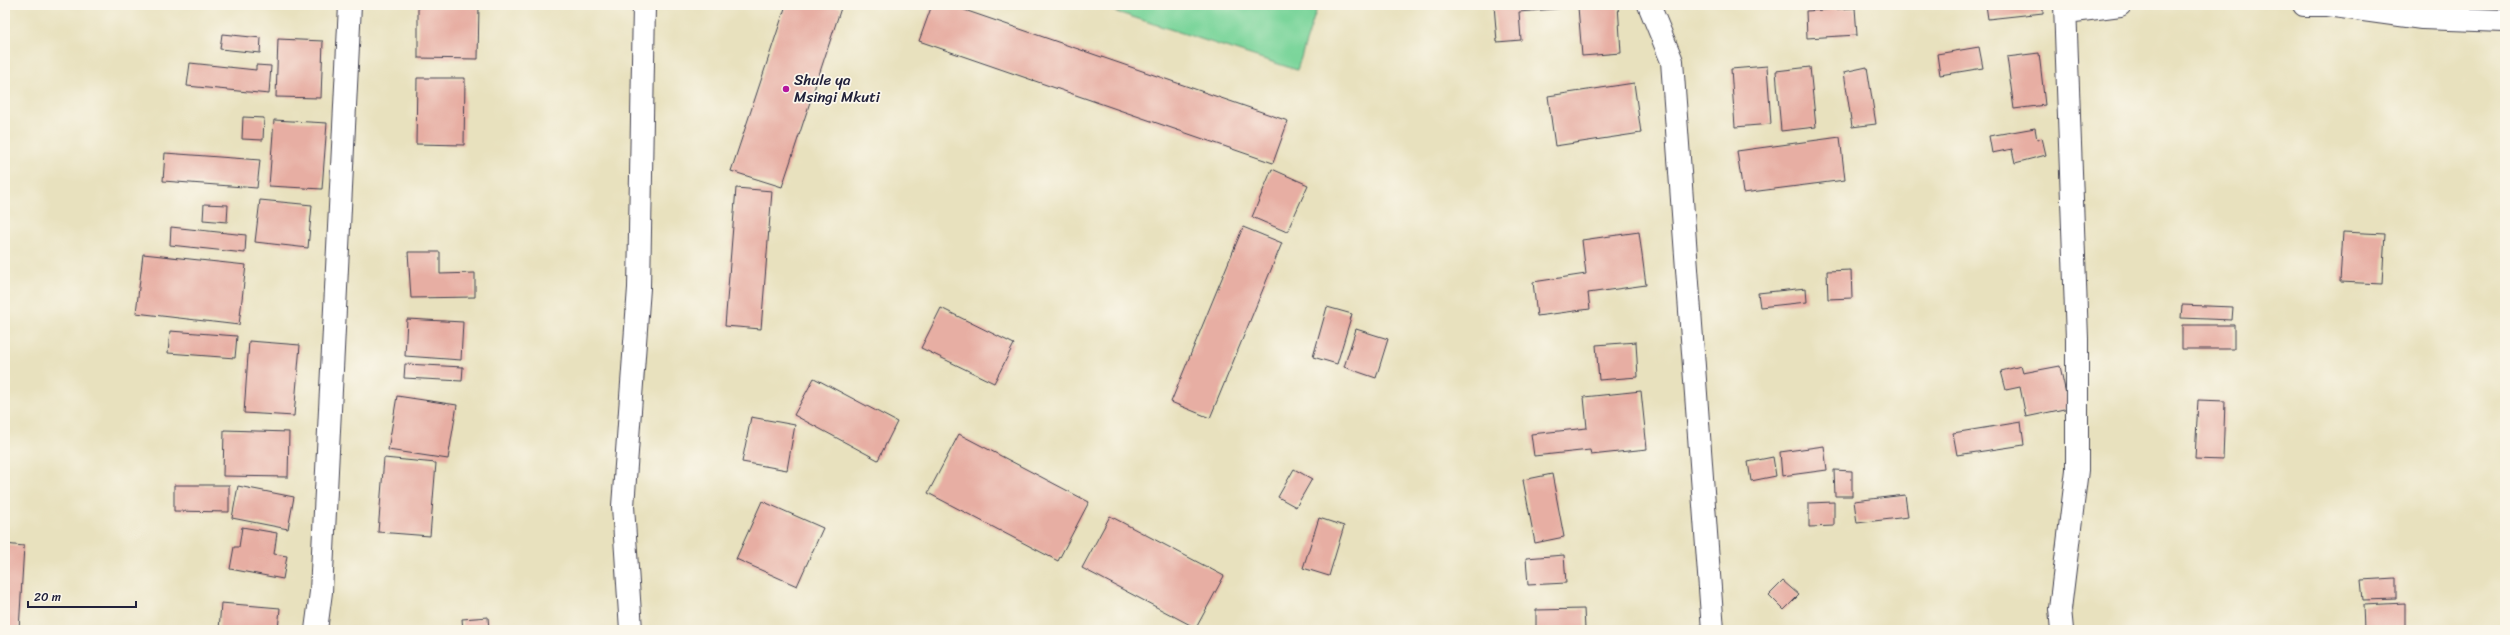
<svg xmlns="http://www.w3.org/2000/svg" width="2510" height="635" font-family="Sriracha,sans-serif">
<rect width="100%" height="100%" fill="#fbf7ec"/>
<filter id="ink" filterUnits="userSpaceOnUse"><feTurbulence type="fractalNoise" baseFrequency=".025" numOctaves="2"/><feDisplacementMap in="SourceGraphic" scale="8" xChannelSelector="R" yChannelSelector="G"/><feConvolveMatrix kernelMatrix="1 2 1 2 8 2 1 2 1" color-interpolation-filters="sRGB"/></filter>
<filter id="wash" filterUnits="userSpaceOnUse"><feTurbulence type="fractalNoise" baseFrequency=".012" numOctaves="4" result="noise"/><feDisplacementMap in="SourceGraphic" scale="16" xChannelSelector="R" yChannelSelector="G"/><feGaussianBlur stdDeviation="0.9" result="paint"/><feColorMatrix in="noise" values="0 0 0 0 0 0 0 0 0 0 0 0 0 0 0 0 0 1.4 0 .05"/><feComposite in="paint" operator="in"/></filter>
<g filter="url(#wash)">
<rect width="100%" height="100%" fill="#e8e1be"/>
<path fill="#7cd59b" stroke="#4f7c6b" d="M 1095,5 L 1318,5 L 1297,70 Z"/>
<g id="blocks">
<path fill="#e7aea3" d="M 418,5 L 479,5 L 478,59 L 418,58 Z
M 786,5 L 833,5 L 841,8 L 782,187 L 731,171 Z
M 932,5 L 950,5 L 1288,121 L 1273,163 L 919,41 Z
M 1494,5 L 1618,5 L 1621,53 L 1582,56 L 1578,7 L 1519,12 L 1521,40 L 1497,42 Z
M 1986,5 L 2043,5 L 2043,13 L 1988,19 Z
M 1855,8 L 1857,35 L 1807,38 L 1806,11 Z
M 222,34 L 261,38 L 260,53 L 220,49 Z
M 278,39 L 323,41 L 321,98 L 276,97 Z
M 1979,47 L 1983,68 L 1940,75 L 1937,54 Z
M 2039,53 L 2045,105 L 2014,109 L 2007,57 Z
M 190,63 L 256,70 L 256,65 L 271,66 L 269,94 L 187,86 Z
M 1767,66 L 1771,124 L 1735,127 L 1731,69 Z
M 1810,67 L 1816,127 L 1781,131 L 1776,71 Z
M 1867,67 L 1876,124 L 1852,127 L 1844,72 Z
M 417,78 L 465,78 L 464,145 L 416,144 Z
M 1634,83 L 1641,133 L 1555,146 L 1548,96 Z
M 243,117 L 264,118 L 263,140 L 242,139 Z
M 274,120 L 327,123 L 322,189 L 269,186 Z
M 2035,128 L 2037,140 L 2042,138 L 2046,155 L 2015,163 L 2012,149 L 1992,153 L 1989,136 Z
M 1840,137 L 1845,180 L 1743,193 L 1737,151 Z
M 165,153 L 260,160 L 257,188 L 163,181 Z
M 1272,169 L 1308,185 L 1287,232 L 1252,217 Z
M 736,188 L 772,191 L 761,329 L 725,326 Z
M 260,200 L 312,205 L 308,248 L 255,242 Z
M 204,204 L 228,205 L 227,222 L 203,220 Z
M 171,227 L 246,235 L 245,253 L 170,245 Z
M 1243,227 L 1282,243 L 1210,418 L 1171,402 Z
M 1639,232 L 1646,285 L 1588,293 L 1590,309 L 1537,316 L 1533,282 L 1586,274 L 1582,240 Z
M 2343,232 L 2385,234 L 2382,284 L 2340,282 Z
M 408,252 L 440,252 L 440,274 L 475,273 L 475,297 L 411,298 Z
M 143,254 L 246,265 L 239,325 L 136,313 Z
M 1851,270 L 1852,298 L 1828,299 L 1827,271 Z
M 1806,288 L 1807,302 L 1760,307 L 1758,293 Z
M 2182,305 L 2233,307 L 2232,320 L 2181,318 Z
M 1327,307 L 1352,314 L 1337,364 L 1313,357 Z
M 941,308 L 1014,344 L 994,383 L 921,348 Z
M 407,319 L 463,322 L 461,360 L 405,356 Z
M 2182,325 L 2234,325 L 2234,349 L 2182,349 Z
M 1356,329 L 1388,339 L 1376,378 L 1344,367 Z
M 170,331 L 237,336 L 235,358 L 168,353 Z
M 249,341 L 300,345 L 294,416 L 244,413 Z
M 1636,342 L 1638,377 L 1599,380 L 1596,345 Z
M 405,364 L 463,367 L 462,381 L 404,378 Z
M 2021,366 L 2023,373 L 2060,366 L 2069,408 L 2026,417 L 2020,387 L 2006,390 L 2001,371 Z
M 814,378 L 897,422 L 878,460 L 794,415 Z
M 1641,391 L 1647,449 L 1591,455 L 1590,450 L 1534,456 L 1531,434 L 1587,428 L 1584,397 Z
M 397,396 L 457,405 L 448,459 L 388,450 Z
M 2198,400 L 2225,401 L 2223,460 L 2195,459 Z
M 751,417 L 795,425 L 787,470 L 742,462 Z
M 2021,422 L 2024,445 L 1957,455 L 1953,433 Z
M 224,430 L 289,432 L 288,477 L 223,476 Z
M 959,434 L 1089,502 L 1058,561 L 928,493 Z
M 1824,446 L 1827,470 L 1782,476 L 1780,452 Z
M 1773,457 L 1776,476 L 1751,481 L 1748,462 Z
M 384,458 L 436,463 L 430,536 L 378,532 Z
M 1294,469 L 1312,479 L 1296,507 L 1278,497 Z
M 1834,470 L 1852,471 L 1852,496 L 1835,496 Z
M 1552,474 L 1564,537 L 1535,543 L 1523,480 Z
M 174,485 L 229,485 L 229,512 L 174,511 Z
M 238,486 L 294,497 L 288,529 L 232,518 Z
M 1905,495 L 1908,517 L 1857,523 L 1854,501 Z
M 762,501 L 823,528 L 797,586 L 736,559 Z
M 1834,502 L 1834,526 L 1809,527 L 1809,503 Z
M 1110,516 L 1224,576 L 1196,628 L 1082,568 Z
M 1319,518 L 1344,526 L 1329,576 L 1303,568 Z
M 242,527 L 277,533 L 274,554 L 287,556 L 283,579 L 230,569 L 234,547 L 239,547 Z
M 5,544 L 24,546 L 19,630 L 5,630 Z
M 1564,555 L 1566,583 L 1528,585 L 1526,558 Z
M 2396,578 L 2396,599 L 2363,600 L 2361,580 Z
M 1783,581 L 1799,595 L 1784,610 L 1769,595 Z
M 221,603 L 280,608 L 278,630 L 219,630 Z
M 2405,603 L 2405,630 L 2364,630 L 2363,605 Z
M 1584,609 L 1585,629 L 1536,630 L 1536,610 Z
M 488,617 L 489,630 L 463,630 L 462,619 Z"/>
</g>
</g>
<g filter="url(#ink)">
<use href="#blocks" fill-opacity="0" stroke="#403f4f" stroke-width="1"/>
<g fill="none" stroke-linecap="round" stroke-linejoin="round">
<g stroke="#403f4f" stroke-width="24">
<path id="minor" d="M 1649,5 L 1672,61 L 1713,630
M 2304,5 L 2327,5 L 2422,18 L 2505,21
M 2067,12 L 2120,5
M 316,630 L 321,592 L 350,5
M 631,630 L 623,506 L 639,288 L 644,5
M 2062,630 L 2060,609 L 2077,470 L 2077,339 L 2065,5"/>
</g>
<use href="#minor" stroke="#fff" stroke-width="22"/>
</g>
</g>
<circle fill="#b5179e" stroke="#fbf7ec" stroke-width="1.5" cx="786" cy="89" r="4"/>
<g text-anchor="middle" stroke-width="3.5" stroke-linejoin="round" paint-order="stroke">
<g font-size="15" fill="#22223b" stroke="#fbf7ec" text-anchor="start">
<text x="794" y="85">Shule ya<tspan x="794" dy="17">Msingi Mkuti</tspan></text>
</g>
</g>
<rect width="2510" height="635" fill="none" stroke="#fbf7ec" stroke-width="20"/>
<path d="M28 601v6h108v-6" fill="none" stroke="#22223b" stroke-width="2"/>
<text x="34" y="601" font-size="12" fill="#22223b" stroke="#fbf7ec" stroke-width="3" paint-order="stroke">20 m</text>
</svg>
